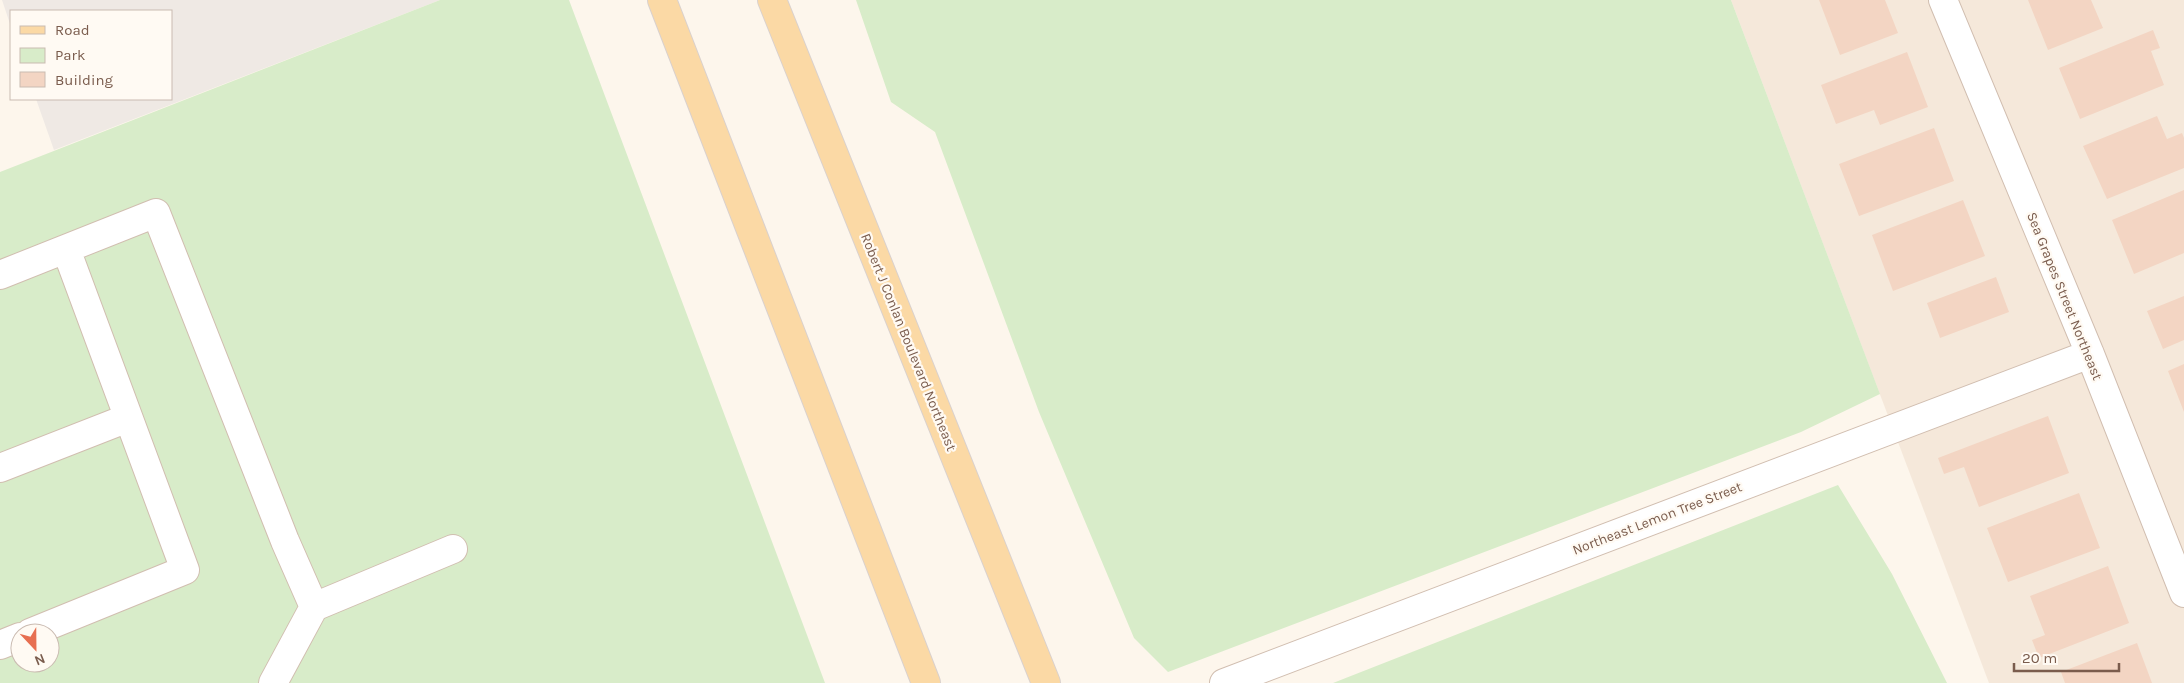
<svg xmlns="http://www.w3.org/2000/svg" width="2184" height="683" font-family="Karla,sans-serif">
<rect width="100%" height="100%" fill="#fdf6ec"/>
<path fill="#f5e8da" d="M 1731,0 L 2184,0 L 2184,683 L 1989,683 Z"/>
<path fill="#efe9e4" d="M 2,0 L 440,0 L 54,150 L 36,99 L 171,99 L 171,11 L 11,11 L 11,27 Z"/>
<path fill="#d8ecc9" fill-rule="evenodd" d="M 440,0 L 569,0 L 825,683 L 0,683 L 0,172 ZM 20,633 L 50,633 L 50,663 L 20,663 Z
M 856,0 L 1731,0 L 1880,394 L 1801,432 L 1168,672 L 1134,638 L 1039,412 L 935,132 L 891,102 Z
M 1838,485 L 1892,574 L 1947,683 L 1333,683 Z"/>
<path fill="#f3d5c3" d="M 1819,0 L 1885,0 L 1898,33 L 1840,55 Z
M 2028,0 L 2091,0 L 2103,28 L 2048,50 Z
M 2153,30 L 2160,48 L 2151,51 L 2164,85 L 2080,119 L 2059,68 Z
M 1907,52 L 1928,107 L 1880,125 L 1874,110 L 1836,124 L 1821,85 Z
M 2157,116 L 2167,139 L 2182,133 L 2184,138 L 2184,168 L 2107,199 L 2083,146 Z
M 1934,128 L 1954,181 L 1859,216 L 1839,164 Z
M 2184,190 L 2184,253 L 2134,274 L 2112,220 Z
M 1963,200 L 1985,256 L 1893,291 L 1872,235 Z
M 1996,277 L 2009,312 L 1940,338 L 1927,303 Z
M 2184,296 L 2184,340 L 2163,349 L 2147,311 Z
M 2184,364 L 2184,412 L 2168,371 Z
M 2048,416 L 2069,473 L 1979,507 L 1964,467 L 1944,474 L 1938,458 Z
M 2079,493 L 2100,548 L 2008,582 L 1987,528 Z
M 2108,566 L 2129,623 L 2039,658 L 2032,640 L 2045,635 L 2030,596 Z
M 2137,643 L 2152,683 L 2065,683 L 2061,672 Z"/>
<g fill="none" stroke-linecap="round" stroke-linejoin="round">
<g stroke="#d1beb0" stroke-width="30">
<path id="minor" d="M 1943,0 L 2090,354 L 2184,593
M 0,275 L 156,213 L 285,541 L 314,607
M 0,468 L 128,418
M 30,633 L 185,570 L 66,249
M 0,645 L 20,637
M 273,683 L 314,607 L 453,549
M 1224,683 L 2090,354"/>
</g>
<g stroke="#dad1cd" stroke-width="30">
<path id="major" d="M 662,0 L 926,683
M 772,0 L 1046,683"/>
</g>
<use href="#minor" stroke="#fff" stroke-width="28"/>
<use href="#major" stroke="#fbd9a5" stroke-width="28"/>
</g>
<g text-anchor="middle" stroke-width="4.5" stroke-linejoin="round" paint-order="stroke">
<g font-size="14" fill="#7a5c4d" stroke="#fffaf3">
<text transform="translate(2065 296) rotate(68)" y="5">Sea Grapes Street Northeast</text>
<text transform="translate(909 342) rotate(68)" y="5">Robert J Conlan Boulevard Northeast</text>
<text transform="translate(1657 518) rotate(-21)" y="5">Northeast Lemon Tree Street</text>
</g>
</g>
<rect x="10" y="10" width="162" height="90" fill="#fffaf3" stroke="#cabbb1"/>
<rect x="20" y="26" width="25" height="8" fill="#fbd9a5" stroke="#cabbb1"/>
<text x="55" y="35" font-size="15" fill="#7a5c4d">Road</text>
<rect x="20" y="48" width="25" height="15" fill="#d8ecc9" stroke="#cabbb1"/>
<text x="55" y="60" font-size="15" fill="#7a5c4d">Park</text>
<rect x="20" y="72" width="25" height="15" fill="#f3d5c3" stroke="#cabbb1"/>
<text x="55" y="85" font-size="15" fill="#7a5c4d">Building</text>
<g transform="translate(35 648) rotate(158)"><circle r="24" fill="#fffaf3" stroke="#cabbb1"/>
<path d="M0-4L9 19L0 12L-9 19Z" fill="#e76f51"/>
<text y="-8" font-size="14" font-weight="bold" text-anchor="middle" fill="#7a5c4d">N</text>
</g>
<path d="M2014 663v8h105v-8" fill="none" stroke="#7a5c4d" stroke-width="2.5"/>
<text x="2022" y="663" font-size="15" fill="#7a5c4d" stroke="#fffaf3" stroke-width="4" paint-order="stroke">20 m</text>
</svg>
